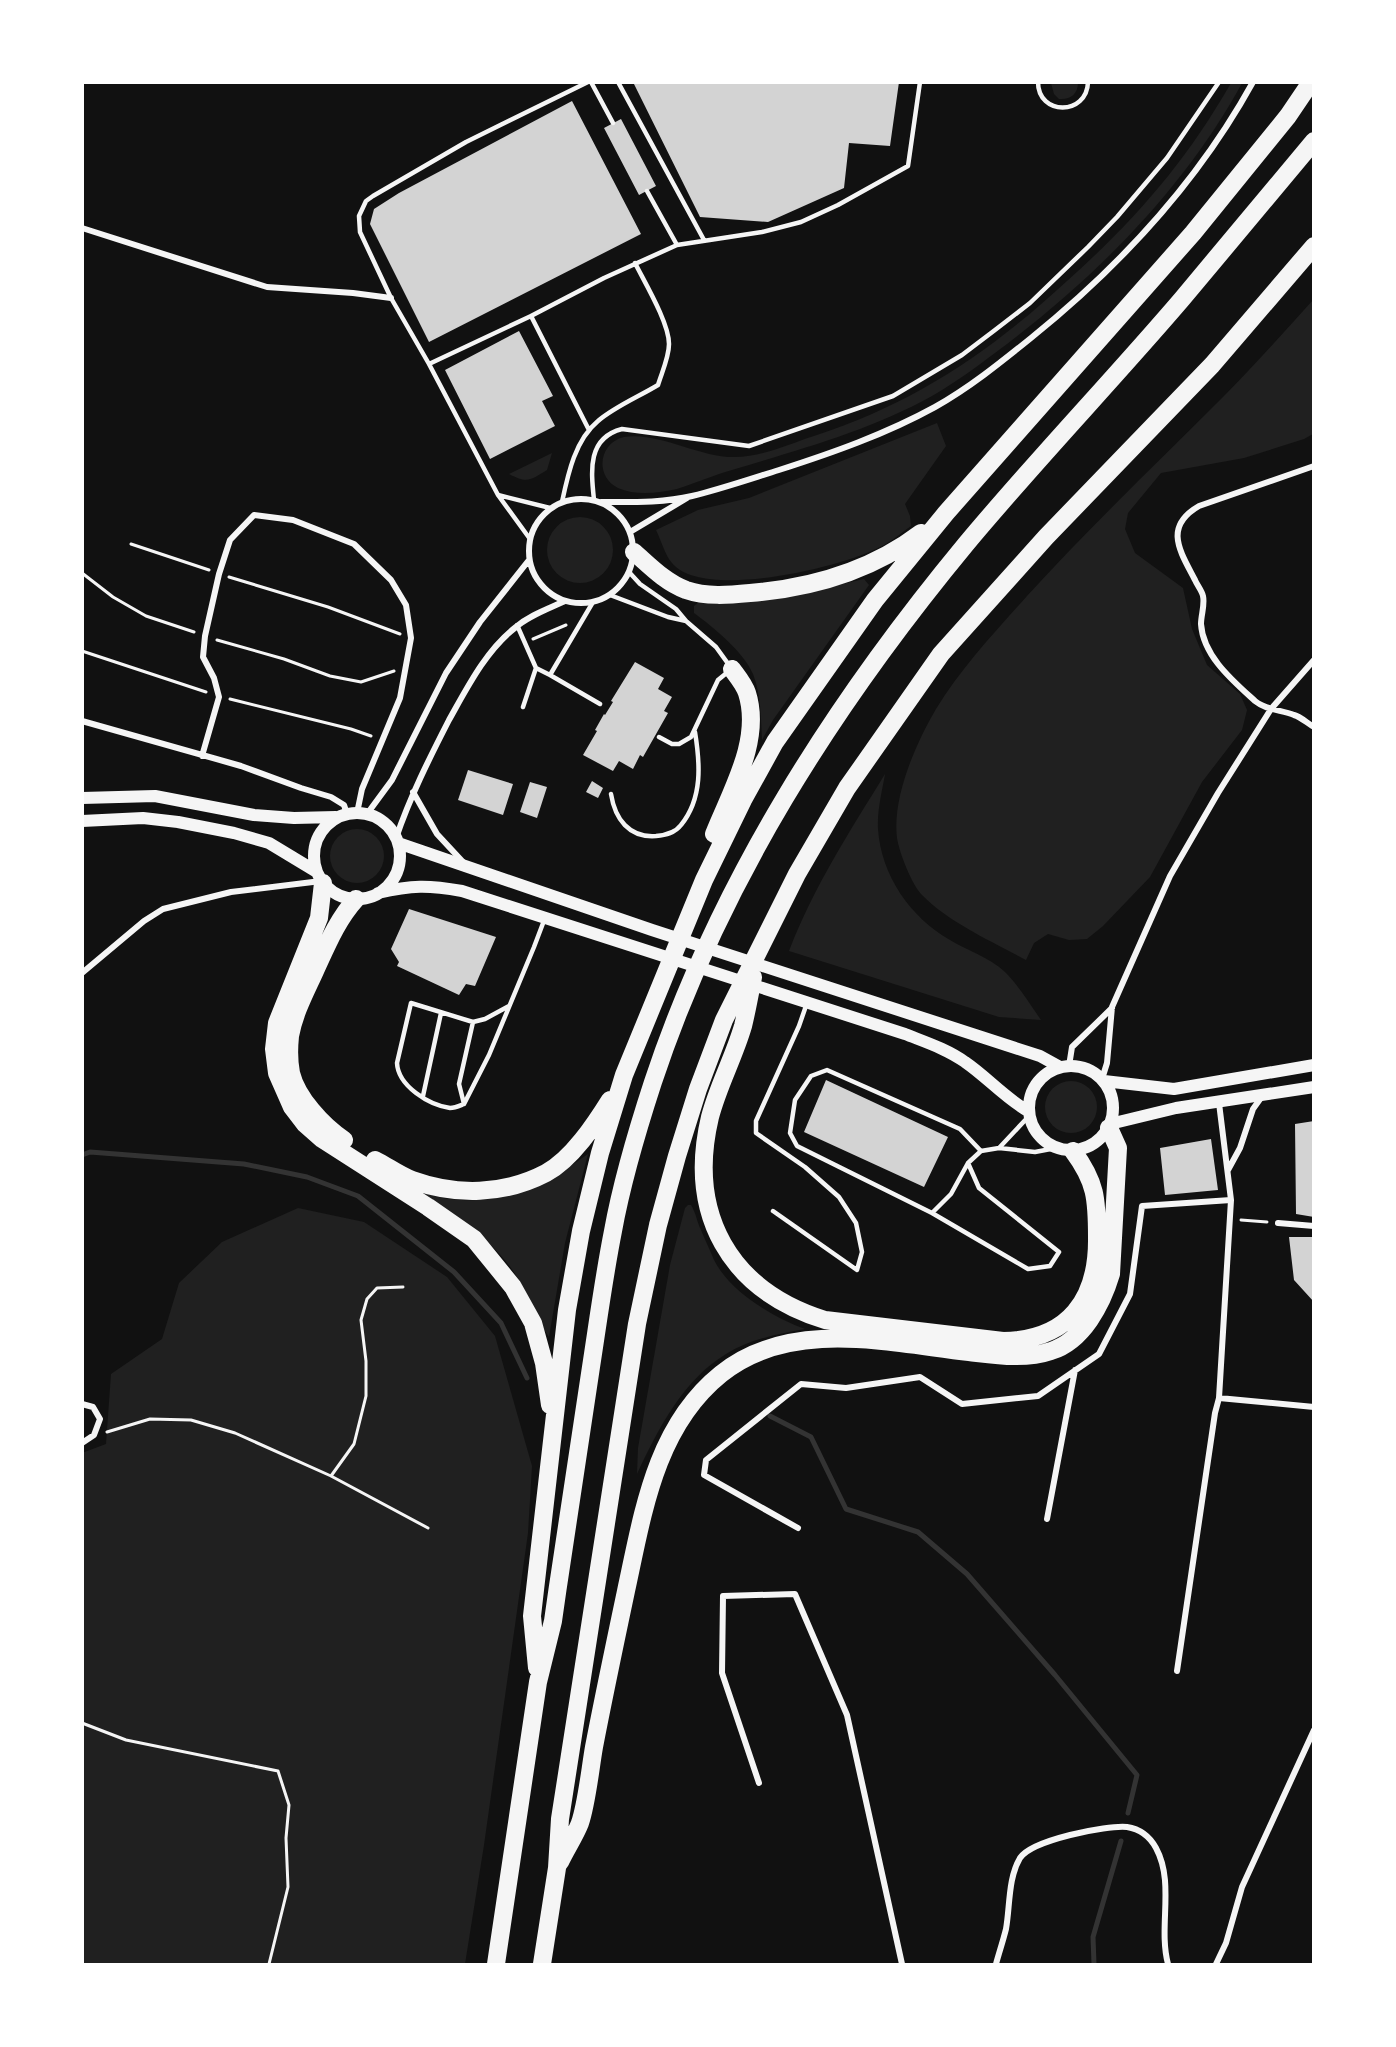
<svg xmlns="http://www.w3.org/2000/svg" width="1396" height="2047" font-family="Roboto,sans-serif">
<rect width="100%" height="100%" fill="#111"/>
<path fill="#202020" d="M 1051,83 L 1078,83 C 1078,94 1070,100 1059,99 L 1054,94 Z
M 1231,83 L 1242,83 C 1186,186 1100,273 1007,344 C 983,362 958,381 932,396 C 869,431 801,449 732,470 C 714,475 695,483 677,489 C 659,493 636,496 618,488 C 595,477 598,443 624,437 C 657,431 701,458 735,457 C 762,457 789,444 814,436 C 915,403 990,352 1067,281 C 1136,219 1185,163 1231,83 Z
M 1313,300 L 1313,434 L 1304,439 L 1244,458 L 1161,473 L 1128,513 L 1125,529 L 1135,553 L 1183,588 L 1192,629 L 1207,665 L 1240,694 L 1247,710 L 1242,730 L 1202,782 L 1150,877 L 1103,926 L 1087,939 L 1069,940 L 1048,934 L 1034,943 L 1026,960 C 993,942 948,922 922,895 C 912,885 899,852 897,838 C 892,797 916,743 936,709 C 961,668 995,632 1027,596 C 1090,527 1158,462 1224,396 C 1255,365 1284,332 1313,300 Z
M 937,423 L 946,446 L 905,504 L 910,516 L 911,526 C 901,533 891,542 880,547 C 843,567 703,601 672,563 C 665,555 661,540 656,530 L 698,510 L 749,498 Z
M 552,453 L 547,470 C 530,480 528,484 509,474 Z
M547 550a33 33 0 1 1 66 0a33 33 0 1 1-66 0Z
M 864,579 L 869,585 L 773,720 L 762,740 C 761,719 761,694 753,674 C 743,651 713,627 694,613 L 694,606 L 699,602 L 776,599 Z
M 885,774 C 882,792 877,810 878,829 C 881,875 910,917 950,940 C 968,951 989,957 1005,972 C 1019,986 1030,1004 1041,1020 L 999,1017 L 789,951 C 813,888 850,831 885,774 Z
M330 856a27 27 0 1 1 54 0a27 27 0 1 1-54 0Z
M1045 1107a26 26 0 1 1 52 0a26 26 0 1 1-52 0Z
M 588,1154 L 565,1243 L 549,1337 C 537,1320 530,1298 519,1280 C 493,1237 452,1214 410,1189 C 423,1192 437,1198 451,1199 C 505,1206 545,1184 588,1154 Z
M 688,1205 L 691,1205 C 696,1213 697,1222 701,1230 C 705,1240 710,1250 714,1260 C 730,1292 773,1317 805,1329 C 778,1334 750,1339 726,1354 C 683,1380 658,1429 637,1474 L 638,1448 L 670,1265 L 685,1208 Z
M 298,1208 L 364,1222 L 447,1277 L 495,1336 L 532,1466 L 528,1533 L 484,1845 L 465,1964 L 83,1964 L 82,1453 L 106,1444 L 111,1374 L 162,1339 L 179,1283 L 222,1242 Z"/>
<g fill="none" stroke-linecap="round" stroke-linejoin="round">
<path stroke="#333" stroke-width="5" d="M 82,1155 L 90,1152 L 244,1164 L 307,1177 L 358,1196 L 454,1272 L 501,1323 L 527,1378
M 770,1416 L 811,1437 L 846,1509 L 918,1532 L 967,1574 L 1055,1675 L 1137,1775 L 1128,1813
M 1094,1964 L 1093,1937 L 1121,1841"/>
</g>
<path fill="#d3d3d3" d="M 633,82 L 899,82 L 890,146 L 849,143 L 844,188 L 768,222 L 700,217 Z
M 572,101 L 641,234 L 429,342 L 370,224 L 374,209 L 399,193 Z
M 621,119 L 656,186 L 639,195 L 604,128 Z
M 519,331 L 553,396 L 542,401 L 555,426 L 490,459 L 445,370 Z
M 635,662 L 664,678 L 658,689 L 672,697 L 664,711 L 668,713 L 643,757 L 640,755 L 633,769 L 619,761 L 613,771 L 583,755 L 597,731 L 595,730 L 604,714 L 605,715 L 613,702 L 611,701 Z
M 468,770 L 513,784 L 503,815 L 458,800 Z
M 592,781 L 603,788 L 598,798 L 586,792 Z
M 530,782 L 547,787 L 537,818 L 520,812 Z
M 409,909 L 496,937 L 475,986 L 466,984 L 459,995 L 397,966 L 399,962 L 391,949 Z
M 826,1080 L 948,1137 L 924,1187 L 804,1132 Z
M 1314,1121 L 1314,1217 L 1296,1214 L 1295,1124 Z
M 1211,1139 L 1218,1190 L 1165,1195 L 1160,1148 Z
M 1289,1237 L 1314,1237 L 1314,1302 L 1294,1280 Z"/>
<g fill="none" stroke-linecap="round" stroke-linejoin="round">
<path stroke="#f5f5f5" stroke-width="3" d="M 131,544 L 209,570
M 82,573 L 113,597 L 146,616 L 194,632
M 229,577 L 328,607 L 400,634
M 533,639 L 566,625
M 217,640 L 284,659 L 330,676 L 361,682 L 394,671
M 82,651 L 206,692
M 230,699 L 351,729 L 371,736
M 1241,1220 L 1267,1222
M 107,1432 L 150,1419 L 191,1420 L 235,1433 L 331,1476 L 428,1528
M 331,1476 L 354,1444 L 366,1396 L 366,1361 L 361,1320 L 367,1299 L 377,1288 L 403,1287
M 82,1723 L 126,1740 L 278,1771 L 289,1805 L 286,1838 L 288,1887 L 269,1964"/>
<path stroke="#f5f5f5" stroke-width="4.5" d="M 591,82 L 613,123
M 618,82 L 704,240
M 1038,82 C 1038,116 1087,116 1088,82
M 647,191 L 677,245
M 429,364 L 531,316
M 589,430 L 531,316 L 604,278 L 677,245 L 762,232 L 801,222 L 838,205 L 908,166 L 920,82
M 498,495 L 550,508
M 594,500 C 591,471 587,438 622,429 L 749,446 L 893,396 L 962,355 L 995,330 L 1030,303 L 1088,247 L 1117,217 L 1167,158 L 1219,82
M 562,502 C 568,474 575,440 598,421 C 614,407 640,396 658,385 C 662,372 669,357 669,344 C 669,323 645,283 635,263
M 530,539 L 498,495 L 429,364 L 391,298 L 360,232 L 359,216 L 366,201 L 373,196 L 466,142 L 588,82
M 629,572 L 640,584 L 676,609 L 686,621 L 716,647 L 729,665
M 610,595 L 668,617 L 686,621
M 517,625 L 536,668 L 550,675 L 593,602
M 550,675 L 600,704
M 523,707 L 536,668
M 659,737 L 672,744 L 679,744 L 691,737 L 718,680 L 729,671
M 611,794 C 615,819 629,838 656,836 C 666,835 675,833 681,825 C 703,798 700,763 695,732
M 509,1006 L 485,1019 L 473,1022 L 411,1003 L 397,1063 C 398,1086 429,1105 450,1108 C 455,1108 459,1106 464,1104 L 489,1055 L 534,947 L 545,918
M 423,1096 L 441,1013
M 464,1104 L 459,1084 L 473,1022
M 999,1148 L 1029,1116
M 968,1163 L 979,1188 L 1059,1252 L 1050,1266 L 1028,1269 L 932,1213 L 797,1146 L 790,1133 L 795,1100 L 811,1076 L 827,1070 L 960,1129 L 981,1151
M 773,1211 L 857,1270 L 862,1252 L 856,1223 L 839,1197 L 805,1167 L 756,1133 L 756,1121 L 799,1026 L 807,1003
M 932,1213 L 951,1194 L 968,1163 L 981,1151 L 999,1148 L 1035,1152 L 1056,1148"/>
<path stroke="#f5f5f5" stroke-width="6" d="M 82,228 L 267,287 L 353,293 L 391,298
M 1314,466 L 1199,506 C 1163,527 1180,551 1195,580 C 1197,585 1202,591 1203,596 C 1205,605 1201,615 1201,624 C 1203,656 1233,681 1255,701 C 1266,710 1281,710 1294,715 C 1301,717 1307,723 1314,727
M529 551a52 52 0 1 1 104 0a52 52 0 1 1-104 0Z
M 601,502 C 631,502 663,503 692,496 C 721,489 750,479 779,470 C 832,453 886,434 935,407 C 969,388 1000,363 1031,338 C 1119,267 1198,182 1253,82
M 630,532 L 687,498
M 82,721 L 241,766 L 301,788 L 331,797 L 344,805 L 347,814
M 202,756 L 219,697 L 214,678 L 203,657 L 205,636 L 219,574 L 230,540 L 254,515 L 293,520 L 354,544 L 391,580 L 406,605 L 411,638 L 400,698 L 362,789 L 357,813
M 413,792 L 437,834 L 463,862
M 367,814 L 392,780 L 446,673 L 480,622 L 529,560
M 396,838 C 410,797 429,759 449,720 C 467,688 486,650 516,627 C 530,615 548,609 565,601
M 82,973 L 144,921 L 163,909 L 231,892 L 321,881
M 1069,1066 L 1072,1047 L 1112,1008
M 1102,1079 L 1107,1063 L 1112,1007 L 1170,876 L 1218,793 L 1271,709 L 1314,660
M 1228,1170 L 1240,1148 L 1253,1109 L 1263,1095
M 1278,1223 L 1314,1226
M 1219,1398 L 1314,1407
M 82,1404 L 93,1407 L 100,1419 L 94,1435 L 82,1443
M 1047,1519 L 1075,1370
M 798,1528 L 704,1475 L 706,1460 L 801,1384 L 846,1388 L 920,1377 L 962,1404 L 1038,1396 L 1099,1354 L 1130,1294 L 1142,1206 L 1231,1200
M 1177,1671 L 1215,1413 L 1219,1398 L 1231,1200 L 1219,1103
M 759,1783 L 722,1673 L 723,1596 L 795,1594 L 847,1715 L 902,1964
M 996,1964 C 999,1953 1003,1941 1006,1929 C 1010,1907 1008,1878 1020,1858 C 1032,1840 1106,1825 1127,1827 C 1140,1829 1150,1837 1156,1848 C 1175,1883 1158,1927 1168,1964
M 1216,1964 L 1226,1943 L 1242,1887 L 1314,1730"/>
<path stroke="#f5f5f5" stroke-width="12" d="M 82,798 L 155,796 L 254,815 L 294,818 L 336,817
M314 856a43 43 0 1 1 86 0a43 43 0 1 1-86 0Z
M 82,821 L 143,818 L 178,822 L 234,833 L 269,843 L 317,872
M 398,843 L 652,930 L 1040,1056 L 1060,1067
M 378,893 C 412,885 428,885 462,891 L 905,1034 C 925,1042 947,1049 965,1062 C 987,1077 1005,1098 1028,1111
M1029 1108a42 42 0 1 1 84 0a42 42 0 1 1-84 0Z
M 1104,1081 L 1174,1089 L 1314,1065
M 1110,1124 L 1176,1108 L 1314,1087"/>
<path stroke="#f5f5f5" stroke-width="18" d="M 634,552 C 650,566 665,582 686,590 C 706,597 729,595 750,593 C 812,588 871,571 921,533
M 714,834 C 731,791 762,740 747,693 C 744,684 737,676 732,669
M 323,883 L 319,918 L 277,1023 L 274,1049 L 277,1073 L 292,1107 L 305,1124 L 322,1139 L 428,1207 L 474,1239 L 513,1287 L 533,1323 L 544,1363 L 550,1405
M 753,977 C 750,993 747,1010 743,1026 C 734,1057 718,1086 710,1117 C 687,1214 729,1290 825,1320 L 1003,1341 C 1069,1340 1098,1299 1097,1237 C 1097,1199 1096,1182 1073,1151
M 344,1140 C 323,1126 297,1098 291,1073 C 289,1063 289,1046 290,1036 C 294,1013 306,991 315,971 C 327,945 337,920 356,899
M 375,1160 C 387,1166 399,1175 412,1180 C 456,1196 504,1195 546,1173 C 572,1159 595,1124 610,1100
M 537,1668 L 532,1616 L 567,1310 L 581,1231 L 600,1153 L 624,1075 L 704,880 L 743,800 L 775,742 L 875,600 L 946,513 L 1193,233 L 1288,116 L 1311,82
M 560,1862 C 566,1849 575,1836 580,1823 C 587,1802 590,1770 594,1747 C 604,1695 615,1643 626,1591 C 643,1513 655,1427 721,1374 C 790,1318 889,1343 969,1352 C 995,1355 1025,1360 1051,1351 C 1083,1341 1102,1304 1111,1274 L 1118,1148 L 1109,1128
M 496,1964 L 538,1682 L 553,1621 C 565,1536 578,1451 591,1367 C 598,1322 604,1276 613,1231 C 622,1181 637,1131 653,1082 C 719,883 833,705 966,544 C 1036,460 1111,382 1182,299 C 1226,247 1270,194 1314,141
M 542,1964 L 557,1868 L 560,1819 L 637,1324 L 658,1225 L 677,1156 L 698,1089 L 724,1020 L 797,874 L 847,788 L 941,654 L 1046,537 L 1212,365 L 1314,246"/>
</g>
<rect width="1396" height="2047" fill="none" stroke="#ffffff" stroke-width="168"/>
</svg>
